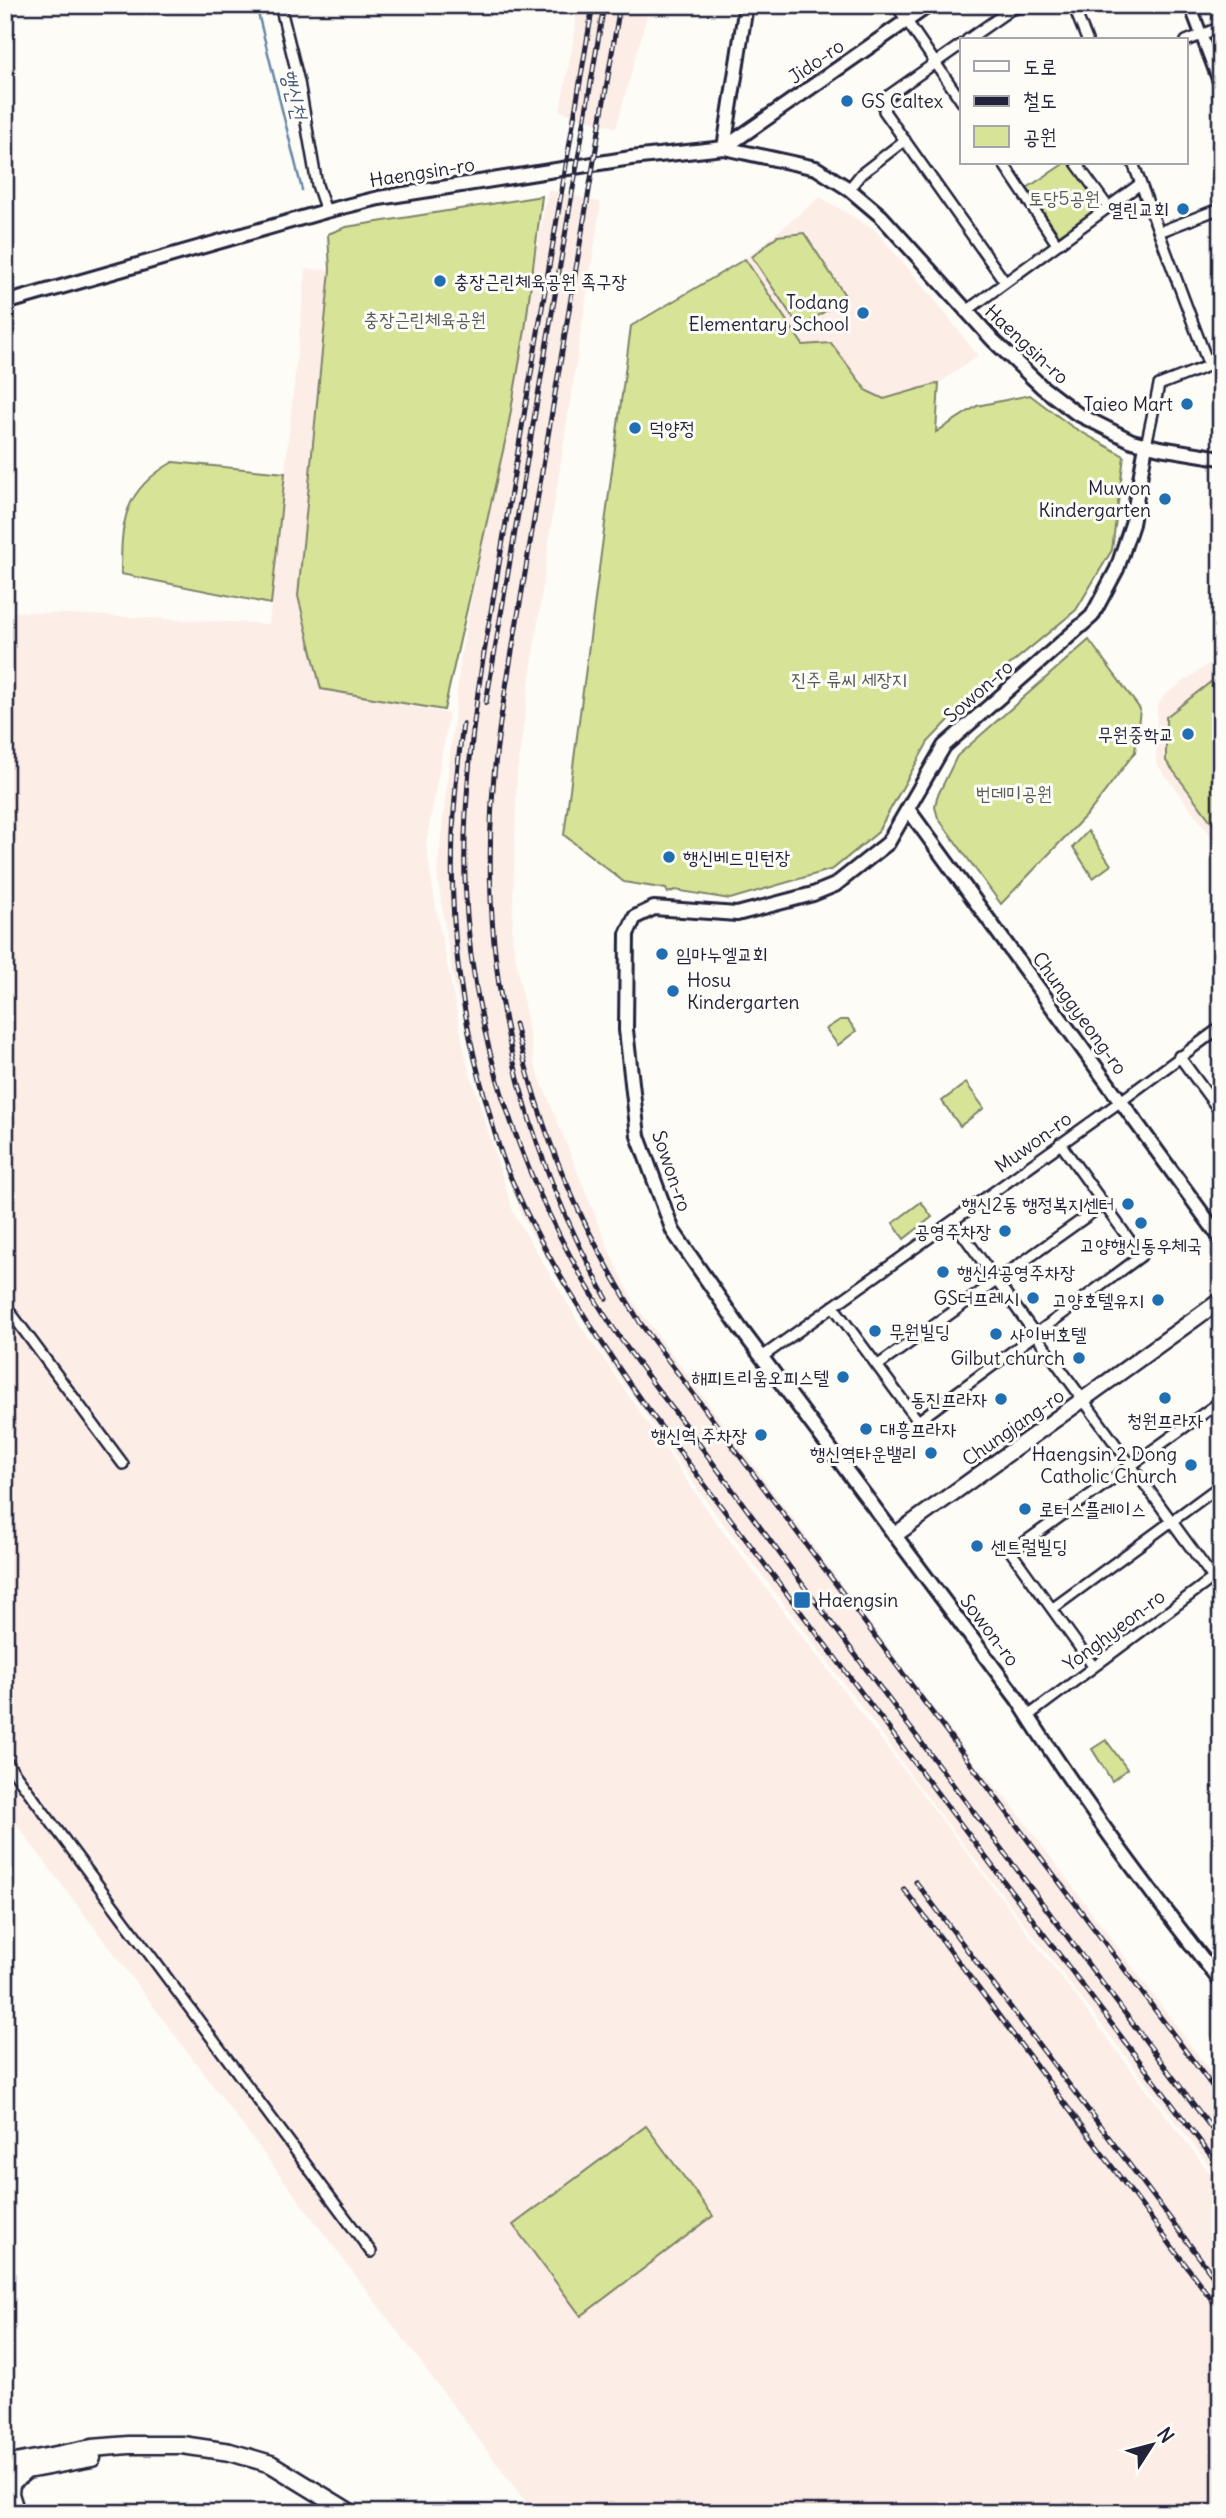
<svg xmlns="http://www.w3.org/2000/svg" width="1226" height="2518" font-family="Delius,'Poor Story',sans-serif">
<rect width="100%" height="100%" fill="#fdfcf7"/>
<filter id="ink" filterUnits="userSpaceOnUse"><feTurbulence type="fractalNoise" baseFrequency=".0143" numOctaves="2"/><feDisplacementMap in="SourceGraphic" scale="14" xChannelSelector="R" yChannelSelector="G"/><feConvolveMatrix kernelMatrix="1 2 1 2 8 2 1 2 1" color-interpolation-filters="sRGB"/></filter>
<g filter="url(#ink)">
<path fill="#fcede7" d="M 577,5 L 650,5 L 616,128 L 560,111 L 575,32 Z
M 548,190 L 601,202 L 553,512 L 517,772 L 512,937 L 535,1066 L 610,1253 L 635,1304 L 870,1623 L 979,1768 L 1011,1804 L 1221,2086 L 1221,2181 L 909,1773 L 879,1730 L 701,1494 L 601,1350 L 522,1217 L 498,1142 L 454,984 L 437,874 L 461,655 Z
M 820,197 L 875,230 L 931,295 L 978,356 L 939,383 L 884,399 L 867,391 L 831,343 L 803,345 L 745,259 Z
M 306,269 L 330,270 L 298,596 L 321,688 L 449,714 L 426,844 L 436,909 L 467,1063 L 514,1214 L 579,1323 L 709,1513 L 1221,2188 L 1221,2513 L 534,2513 L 5,1809 L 5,611 L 269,624 Z
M 1221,655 L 1221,841 L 1217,844 L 1156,763 L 1157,706 L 1166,694 Z"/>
<path fill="#d7e497" stroke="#7c8369" stroke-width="2" d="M 1065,163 L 1071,163 L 1101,207 L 1059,235 L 1027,188 Z
M 542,196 L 525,330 L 507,433 L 444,710 L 321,689 L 298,596 L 330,270 L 328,234 L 346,227 Z
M 804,233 L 846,297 L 800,328 L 752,257 L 777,236 Z
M 745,259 L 803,345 L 831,343 L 867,391 L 884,399 L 939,383 L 936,432 L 977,406 L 1030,395 L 1071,426 L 1124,456 L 1112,550 L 1076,610 L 973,695 L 928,742 L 877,833 L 833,869 L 730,899 L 675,890 L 668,893 L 666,889 L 624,882 L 564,835 L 631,326 Z
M 173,462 L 285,473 L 271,604 L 121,574 C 121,522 123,490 173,462 Z
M 1089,640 L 1140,709 L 1135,752 L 1091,810 L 1001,904 L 938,818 L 935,807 L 937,797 L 957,756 Z
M 1212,681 L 1221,693 L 1219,832 L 1166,761 L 1166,717 Z
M 1088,831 L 1111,865 L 1093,878 L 1073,847 Z
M 840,1020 L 848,1020 L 856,1031 L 838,1045 L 826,1029 Z
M 966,1083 L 984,1108 L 960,1126 L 942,1101 Z
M 921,1202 L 932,1217 L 904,1239 L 893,1223 Z
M 1106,1740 L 1127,1769 L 1112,1781 L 1092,1749 Z
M 646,2126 L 713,2216 L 581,2316 L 513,2225 Z"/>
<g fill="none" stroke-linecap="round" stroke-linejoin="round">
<path stroke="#6386a6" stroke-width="2.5" d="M 256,5 L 302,190"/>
<g stroke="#22223b" stroke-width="14">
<path id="minor" d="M 280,5 L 299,82 L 317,185 L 326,211
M 896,5 L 962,102
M 1073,5 L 1087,40
M 967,40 L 1010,10 L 1027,5
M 1186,41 L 1221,27
M 962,44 L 888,96 L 884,111 L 1005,282
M 1003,163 L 1057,244
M 1076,163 L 1108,207
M 1133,163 L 1209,366
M 849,189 L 861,174 L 905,140
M 1159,232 L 1221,208
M 965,312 L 1140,184
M 1146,445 L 1159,385 L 1221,361
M 1179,1056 L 1221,1113
M 953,1221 L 1213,1578
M 5,1305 L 123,1464
M 833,1306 L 918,1421 L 1141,1256 L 1060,1143
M 762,1357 L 1121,1101 L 1221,1027
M 877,1366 L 1104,1204
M 1052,1609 L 1221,1485
M 1093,1666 L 1011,1552 L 1221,1401
M 1028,1716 L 1221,1572
M 5,1760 L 371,2252"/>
</g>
<g stroke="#22223b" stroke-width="16">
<path id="tertiary" d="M 1190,5 L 1221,87"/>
</g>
<g stroke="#22223b" stroke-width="18">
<path id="secondary" d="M 724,148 L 929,5
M 724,148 L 746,5
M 5,303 L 326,211 L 379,198 L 631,158 L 724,148 L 816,168 L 849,189 L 881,216 L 993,340 L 1042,387 L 1076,413 L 1132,441 L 1160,448 L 1221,458
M 1146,445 L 1132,524 L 1117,569 L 1092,616 L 944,746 L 888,843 L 835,885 L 813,894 L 737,914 L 654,908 L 635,917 L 627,934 L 626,1030 L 638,1136 L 673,1231 L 740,1328 L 1018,1700 C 1079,1798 1149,1891 1221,1982
M 908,809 L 1221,1239"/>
</g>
<g stroke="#22223b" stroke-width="19">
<path id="primary" d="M 895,1535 L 1221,1300"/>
</g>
<g stroke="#22223b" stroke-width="21">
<path id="trunk" d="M 5,2465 L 92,2448 L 129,2445 L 182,2445 L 230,2452 L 271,2464 L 351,2513
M 5,2474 L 92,2458
M 16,2513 L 10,2494 L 11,2483 L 24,2472"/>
</g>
<use href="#minor" stroke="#fdfcf7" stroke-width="9"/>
<use href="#tertiary" stroke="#fdfcf7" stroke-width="10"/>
<use href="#secondary" stroke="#fdfcf7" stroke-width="12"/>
<use href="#primary" stroke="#fdfcf7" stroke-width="14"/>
<use href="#trunk" stroke="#fdfcf7" stroke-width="16"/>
<g stroke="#22223b" stroke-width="5">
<path id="rail" d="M 593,5 L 482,665 C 471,736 463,807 465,879 C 469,1026 519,1175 596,1301 C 624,1347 658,1390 691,1433 C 740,1500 789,1567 839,1633 C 966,1802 1094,1971 1221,2141
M 486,703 L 604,5
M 463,724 C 444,857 449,978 488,1108 C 493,1127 498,1146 505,1164 C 539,1249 588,1324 640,1399 L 1221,2169
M 515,1024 C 542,1138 579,1224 641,1324 L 1221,2098
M 607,1299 C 506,1116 471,930 500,723 L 620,5
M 916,1882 L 1221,2286
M 904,1889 L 1221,2312"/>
</g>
<use href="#rail" stroke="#fdfcf7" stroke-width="2.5" stroke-dasharray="8" stroke-linecap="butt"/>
</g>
</g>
<g fill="#1f6fb2" stroke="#fdfcf7" stroke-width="2.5">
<circle cx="847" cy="101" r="7"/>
<circle cx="1183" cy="209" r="7"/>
<circle cx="440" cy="281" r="7"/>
<circle cx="863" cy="313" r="7"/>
<circle cx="1187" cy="404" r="7"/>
<circle cx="635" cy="428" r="7"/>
<circle cx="1165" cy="499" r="7"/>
<circle cx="1188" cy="734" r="7"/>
<circle cx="669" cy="857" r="7"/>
<circle cx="662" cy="954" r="7"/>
<circle cx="673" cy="991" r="7"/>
<circle cx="1128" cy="1204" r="7"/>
<circle cx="1141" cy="1223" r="7"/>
<circle cx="1005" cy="1231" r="7"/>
<circle cx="943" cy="1272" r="7"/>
<circle cx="1033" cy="1298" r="7"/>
<circle cx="1158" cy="1300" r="7"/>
<circle cx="875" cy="1331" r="7"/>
<circle cx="996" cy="1334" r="7"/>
<circle cx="1079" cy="1358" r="7"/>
<circle cx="843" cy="1377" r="7"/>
<circle cx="1165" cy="1398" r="7"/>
<circle cx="1001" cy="1399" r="7"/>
<circle cx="866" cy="1429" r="7"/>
<circle cx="761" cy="1435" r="7"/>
<circle cx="931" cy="1453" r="7"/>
<circle cx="1191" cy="1465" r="7"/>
<circle cx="1025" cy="1509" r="7"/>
<circle cx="977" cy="1546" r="7"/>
<rect x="793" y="1591" width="18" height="18" rx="3.5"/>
</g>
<g text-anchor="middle" stroke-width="6" stroke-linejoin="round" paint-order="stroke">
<g font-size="19" fill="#22223b" stroke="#fdfcf7">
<text transform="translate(816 61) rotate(-35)" y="7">Jido-ro</text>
<text transform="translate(422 172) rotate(-9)" y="7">Haengsin-ro</text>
<text transform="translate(1027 344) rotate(43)" y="7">Haengsin-ro</text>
<text transform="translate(978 691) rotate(-41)" y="7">Sowon-ro</text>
<text transform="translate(1080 1013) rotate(54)" y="7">Chunggyeong-ro</text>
<text transform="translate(1033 1142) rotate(-36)" y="7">Muwon-ro</text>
<text transform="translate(672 1171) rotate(71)" y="7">Sowon-ro</text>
<text transform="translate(1013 1427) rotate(-35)" y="7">Chungjang-ro</text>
<text transform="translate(990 1630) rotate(53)" y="7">Sowon-ro</text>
<text transform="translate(1114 1630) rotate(-37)" y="7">Yonghyeon-ro</text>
</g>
<g font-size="19" fill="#22223b" stroke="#fdfcf7" text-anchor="end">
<text x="861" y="108" text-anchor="start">GS Caltex</text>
<text x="1169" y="216">열린교회</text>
<text x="454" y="288" text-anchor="start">충장근린체육공원 족구장</text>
<text x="849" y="309">Todang<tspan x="849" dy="22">Elementary School</tspan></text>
<text x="1173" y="411">Taieo Mart</text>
<text x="649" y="435" text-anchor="start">덕양정</text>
<text x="1151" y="495">Muwon<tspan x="1151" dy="22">Kindergarten</tspan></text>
<text x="1174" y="741">무원중학교</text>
<text x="683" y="864" text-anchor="start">행신베드민턴장</text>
<text x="676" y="961" text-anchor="start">임마누엘교회</text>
<text x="687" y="987" text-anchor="start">Hosu<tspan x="687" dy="22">Kindergarten</tspan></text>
<text x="1114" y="1211">행신2동 행정복지센터</text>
<text x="991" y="1238">공영주차장</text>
<text x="1141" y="1252" text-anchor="middle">고양행신동우체국</text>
<text x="957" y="1279" text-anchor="start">행신4공영주차장</text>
<text x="1019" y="1305">GS더프레시</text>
<text x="1144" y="1307">고양호텔유지</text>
<text x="889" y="1338" text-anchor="start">무원빌딩</text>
<text x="1010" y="1341" text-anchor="start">사이버호텔</text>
<text x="1065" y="1365">Gilbut church</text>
<text x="829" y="1384">해피트리움오피스텔</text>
<text x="987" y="1406">동진프라자</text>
<text x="1165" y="1427" text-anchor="middle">청원프라자</text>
<text x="880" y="1436" text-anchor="start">대흥프라자</text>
<text x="747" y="1442">행신역 주차장</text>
<text x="917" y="1460">행신역타운밸리</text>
<text x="1177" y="1461">Haengsin 2 Dong<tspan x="1177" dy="22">Catholic Church</tspan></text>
<text x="1039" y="1516" text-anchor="start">로터스플레이스</text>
<text x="991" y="1553" text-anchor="start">센트럴빌딩</text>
<text x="818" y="1607" text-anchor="start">Haengsin</text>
</g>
<g font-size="19" fill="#585c57" stroke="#fdfcf7">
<text x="1064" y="205">토당5공원</text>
<text x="425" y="326">충장근린체육공원</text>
<text x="849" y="686">진주 류씨 세장지</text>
<text x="1014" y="800">번데미공원</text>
</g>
<g font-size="21" font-style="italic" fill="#485c7a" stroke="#fdfcf7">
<text transform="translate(294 94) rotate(76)" y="7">행신천</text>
</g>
</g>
<rect width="1226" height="2518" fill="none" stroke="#fdfcf7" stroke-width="28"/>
<rect x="14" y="14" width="1198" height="2490" fill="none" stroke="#22223b" stroke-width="2.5" filter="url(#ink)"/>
<rect x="960" y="38" width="228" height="126" fill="#fdfcf7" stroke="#a5a5ac" stroke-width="2"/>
<rect x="974" y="61" width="35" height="10" fill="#fdfcf7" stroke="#a5a5ac" stroke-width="2"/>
<text x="1023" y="74" font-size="21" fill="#22223b">도로</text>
<rect x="974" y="96" width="35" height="10" fill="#22223b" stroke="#a5a5ac" stroke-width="2"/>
<text x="1023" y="108" font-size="21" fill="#22223b">철도</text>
<rect x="974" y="126" width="35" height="21" fill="#d7e497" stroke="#a5a5ac" stroke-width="2"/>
<text x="1023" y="144" font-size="21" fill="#22223b">공원</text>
<g transform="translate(1152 2445) rotate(54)" stroke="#fdfcf7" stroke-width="5" paint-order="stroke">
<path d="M0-5L12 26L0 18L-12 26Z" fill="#22223b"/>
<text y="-10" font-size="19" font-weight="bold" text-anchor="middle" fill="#22223b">N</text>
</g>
</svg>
